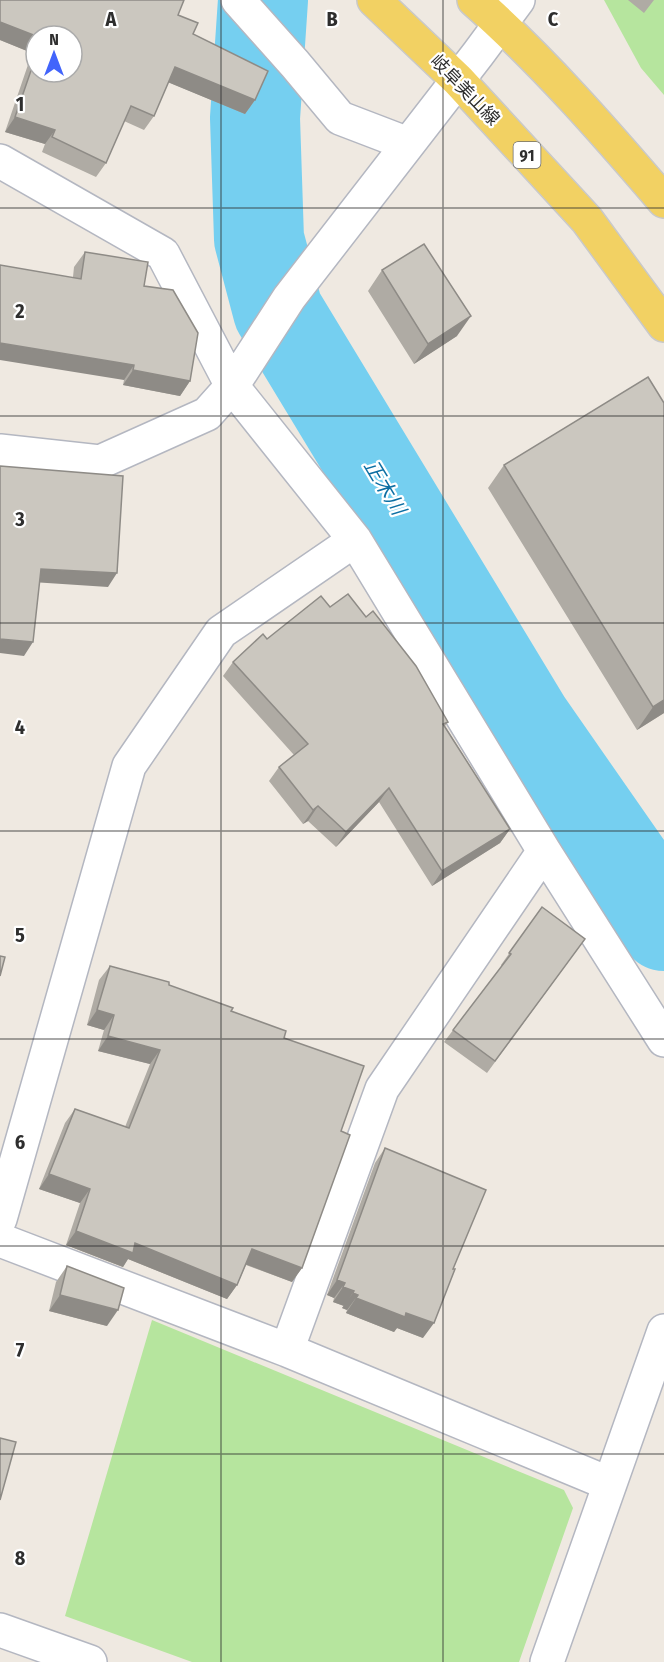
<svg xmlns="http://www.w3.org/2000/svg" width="664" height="1662" font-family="'Fira Sans Condensed','Noto Sans JP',sans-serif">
<rect width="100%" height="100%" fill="#efe9e1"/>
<path fill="#b6e59e" d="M 604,0 L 664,0 L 664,95 L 641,68 Z
M 152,1320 L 564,1490 L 573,1508 L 519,1662 L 192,1662 L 65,1616 Z"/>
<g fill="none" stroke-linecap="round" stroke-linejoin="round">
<path stroke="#75cff0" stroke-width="90" d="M 263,0 L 255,118 L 259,239 L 278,311 L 527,722 L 630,870 L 664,926"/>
<g stroke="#b4b7c1" stroke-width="36">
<path id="minor" d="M 238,0 L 295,64 L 340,118 L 408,144
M 0,161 L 163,254 L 232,386 L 355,540 L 544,851 L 664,1040
M 0,451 L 100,462 L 207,414 L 232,386 L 289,298 L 478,54 L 518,0
M 0,1219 L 129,766 L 221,632 L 355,540
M 0,1240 L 287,1350 L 610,1484
M 287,1350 L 382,1089 L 544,851
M 0,1630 L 90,1662
M 547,1662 L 664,1331"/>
</g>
<g stroke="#c9c9c9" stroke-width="36">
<path id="major" d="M 374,0 L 458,80 L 587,220 L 664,325
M 474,0 C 543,61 604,131 664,201"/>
</g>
<use href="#minor" stroke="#fff" stroke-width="33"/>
<use href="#major" stroke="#f2d163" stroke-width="33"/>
</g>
<path fill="#afaba4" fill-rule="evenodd" d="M 0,0 L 178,15 L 193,34 L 255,100 L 245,114 L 168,82 L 154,116 L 144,130 L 124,121 L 106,163 L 96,177 L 42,152 L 45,144 L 5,132 L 32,53 L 0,40 ZM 36,36 L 72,36 L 36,72 Z
M 628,0 L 654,0 L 644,13 Z
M 85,252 L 144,286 L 190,381 L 180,396 L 123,385 L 124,380 L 73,277 L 74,267 Z
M 382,270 L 457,336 L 414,364 L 368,291 Z
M 504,465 L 664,713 L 637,730 L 488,488 Z
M 330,607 L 448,722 L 445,726 L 510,829 L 500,843 L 432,886 L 379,802 L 336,847 L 308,821 L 303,824 L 269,781 L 279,767 L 294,755 L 223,676 L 233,662 L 267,639 Z
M 542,907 L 585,939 L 487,1073 L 444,1042 L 502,966 L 501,965 Z
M 110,966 L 169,985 L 231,1011 L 284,1038 L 341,1131 L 302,1268 L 292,1282 L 246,1265 L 237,1285 L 227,1299 L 128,1259 L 123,1267 L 66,1245 L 80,1203 L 39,1189 L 65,1123 L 75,1109 L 125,1127 L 150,1064 L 98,1051 L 104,1030 L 87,1025 L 99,980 Z
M 385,1148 L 423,1338 L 397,1328 L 394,1332 L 346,1313 L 347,1310 L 342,1308 L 344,1306 L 333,1302 L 334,1298 L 327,1295 L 375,1163 Z
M 67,1266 L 107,1326 L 49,1311 L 56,1282 Z"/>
<path fill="#8e8b86" d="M 0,22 L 36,36 L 36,47 L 32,53 L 0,40 Z
M 175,67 L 255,100 L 245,114 L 165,81 Z
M 15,117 L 55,130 L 45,144 L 5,132 Z
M 471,316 L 457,336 L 414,364 L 428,344 Z
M 0,343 L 134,365 L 124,380 L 0,360 Z
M 133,370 L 190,381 L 180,396 L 123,385 Z
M 41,569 L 117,573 L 108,587 L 32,582 Z
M 0,639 L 33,642 L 24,656 L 0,653 Z
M 664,700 L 664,713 L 637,730 L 653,707 Z
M 389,788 L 379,802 L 336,847 L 346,832 Z
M 318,806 L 308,821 L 303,824 L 313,810 Z
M 510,829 L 500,843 L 432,886 L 442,871 Z
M 97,1010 L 114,1015 L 104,1030 L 87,1025 Z
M 108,1036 L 160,1050 L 150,1064 L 98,1051 Z
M 49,1174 L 90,1189 L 80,1203 L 39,1189 Z
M 76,1231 L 135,1243 L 237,1285 L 227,1299 L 128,1259 L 123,1267 L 66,1245 Z
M 252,1249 L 302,1268 L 292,1282 L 242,1263 Z
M 337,1280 L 345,1283 L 334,1298 L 327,1295 Z
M 343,1287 L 354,1291 L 344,1306 L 333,1302 Z
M 353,1293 L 358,1295 L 347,1310 L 342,1308 Z
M 60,1295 L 118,1310 L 107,1326 L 49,1311 Z
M 356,1298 L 406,1313 L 434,1323 L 423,1338 L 397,1328 L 394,1332 L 346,1313 Z"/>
<path fill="#cbc7bf" stroke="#8e8b86" stroke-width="1.5" d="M 0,0 L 184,0 L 178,15 L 198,23 L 193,34 L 268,71 L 255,100 L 175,67 L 154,116 L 131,106 L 106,163 L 52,137 L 55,130 L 15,117 L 36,56 L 36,72 L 72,72 L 72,36 L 36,36 L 0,22 Z
M 424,244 L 471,316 L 428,344 L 382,270 Z
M 85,252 L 148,262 L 144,286 L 173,290 L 198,333 L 190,381 L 133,370 L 134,365 L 0,343 L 0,265 L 81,279 Z
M 648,377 L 664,403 L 664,700 L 653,707 L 504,465 Z
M 0,466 L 123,476 L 117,573 L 41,569 L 33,642 L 0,639 Z
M 348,594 L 366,617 L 373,611 L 416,666 L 448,722 L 443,724 L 510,829 L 442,871 L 389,788 L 346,832 L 318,806 L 313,810 L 279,767 L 308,744 L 233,662 L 263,634 L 267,639 L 321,596 L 330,607 Z
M 542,907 L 585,939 L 495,1061 L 453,1030 L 511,954 L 509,953 Z
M 0,956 L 5,957 L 0,976 Z
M 110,966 L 169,982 L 169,985 L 233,1008 L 231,1011 L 286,1031 L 284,1038 L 364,1066 L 341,1131 L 350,1135 L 302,1268 L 252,1249 L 237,1285 L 135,1243 L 133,1253 L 76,1231 L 90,1189 L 49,1174 L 75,1109 L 129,1128 L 160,1050 L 108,1036 L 114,1015 L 97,1010 Z
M 385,1148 L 486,1190 L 453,1269 L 455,1269 L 434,1323 L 406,1313 L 405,1317 L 356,1298 L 358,1295 L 353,1293 L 354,1291 L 343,1287 L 345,1283 L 337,1280 Z
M 67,1266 L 124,1288 L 118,1310 L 60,1295 Z
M 0,1438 L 16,1442 L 0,1500 Z"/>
<path fill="none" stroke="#2e2e2e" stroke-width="1.5" stroke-opacity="0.55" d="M 221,0 L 221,1662M 443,0 L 443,1662M 0,208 L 664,208M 0,416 L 664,416M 0,623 L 664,623M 0,831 L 664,831M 0,1039 L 664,1039M 0,1246 L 664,1246M 0,1454 L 664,1454"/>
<g text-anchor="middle" stroke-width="4.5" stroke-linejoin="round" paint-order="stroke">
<rect fill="#fff" stroke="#6d6d6d" stroke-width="1.5" x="513.5" y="142" width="27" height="26" rx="4.5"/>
<g font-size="16" font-weight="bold" fill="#2e2e2e">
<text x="527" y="161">91</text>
</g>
<g font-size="18" fill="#2e2e2e" stroke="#fff">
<text transform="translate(465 90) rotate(46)" y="6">岐阜美山線</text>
</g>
<g font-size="20" font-style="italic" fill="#0d6fa3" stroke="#fff">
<text transform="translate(385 487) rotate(59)" y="7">正木川</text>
</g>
</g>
<g font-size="20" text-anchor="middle" font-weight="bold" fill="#2e2e2e" stroke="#fff" stroke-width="4.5" stroke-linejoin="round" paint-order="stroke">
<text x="111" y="26">A</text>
<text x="332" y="26">B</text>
<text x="553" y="26">C</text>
<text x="20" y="111">1</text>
<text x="20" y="318">2</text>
<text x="20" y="526">3</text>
<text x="20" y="734">4</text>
<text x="20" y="942">5</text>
<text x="20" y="1149">6</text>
<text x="20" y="1357">7</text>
<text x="20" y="1565">8</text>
</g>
<g transform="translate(54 54)"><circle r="28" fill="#ffffff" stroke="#ababab" stroke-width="1.5"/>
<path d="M0-4.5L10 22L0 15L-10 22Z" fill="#4264fb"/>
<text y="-9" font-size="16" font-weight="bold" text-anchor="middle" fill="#2e2e2e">N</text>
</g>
</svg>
